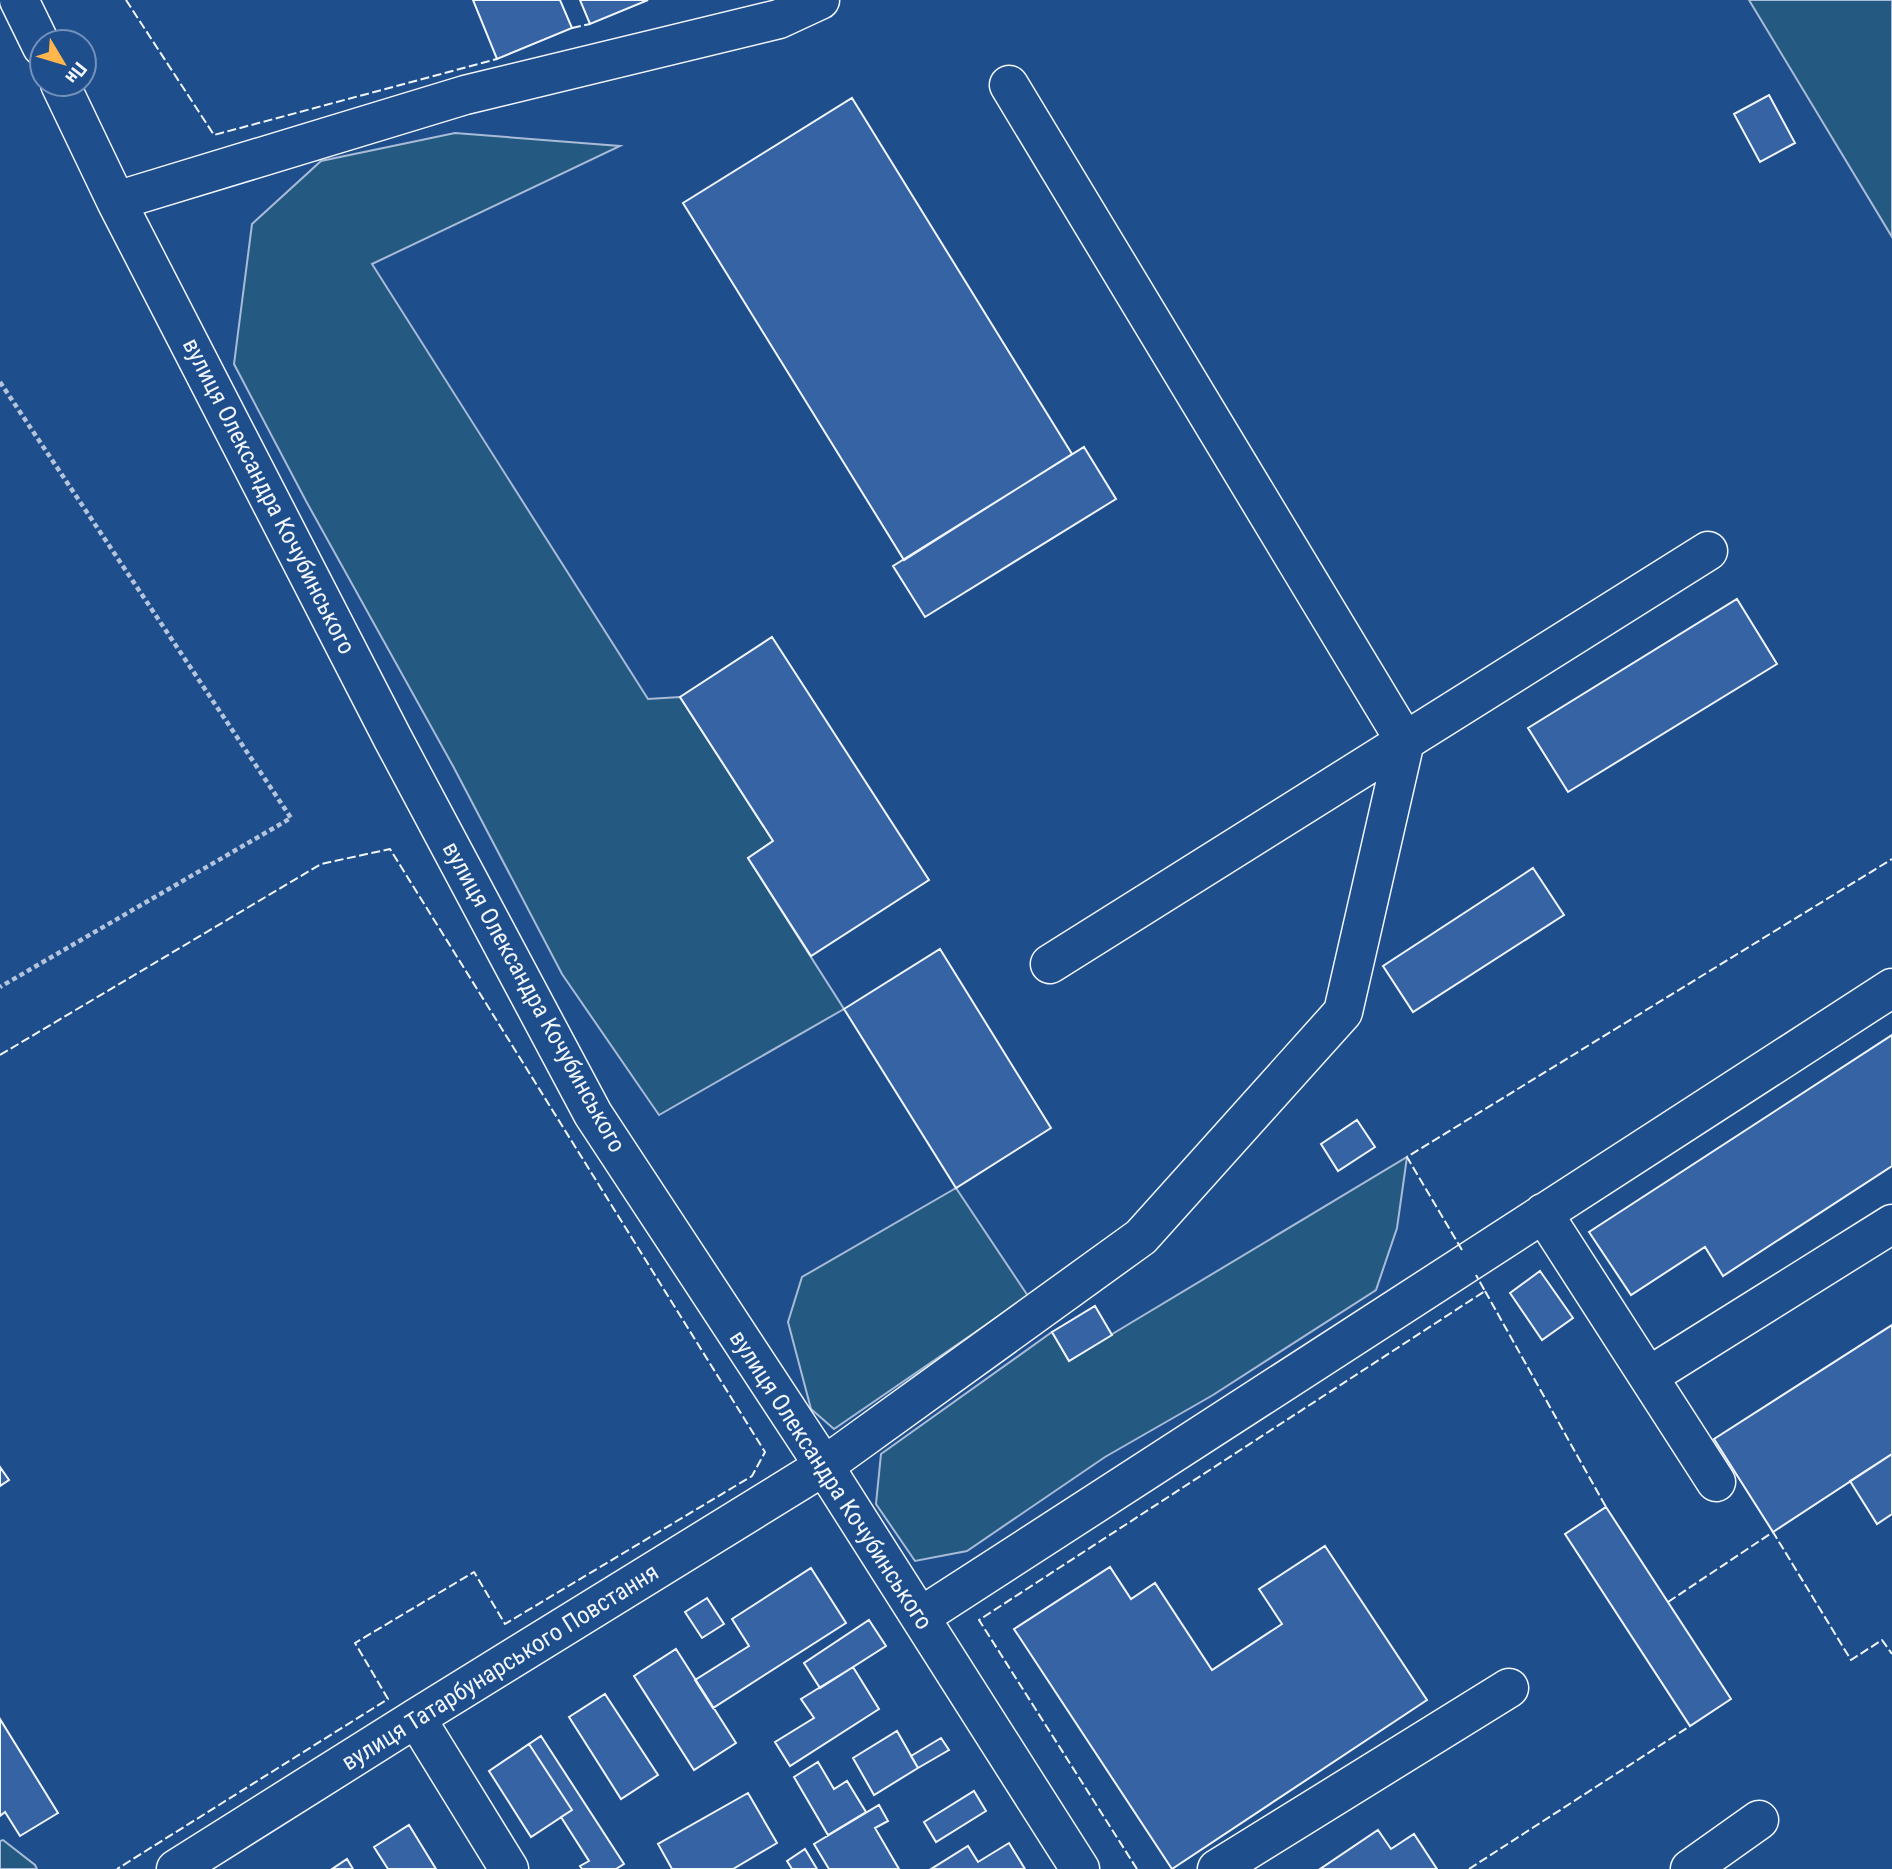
<svg xmlns="http://www.w3.org/2000/svg" width="1892" height="1869" font-family="'Roboto Condensed',sans-serif">
<rect width="100%" height="100%" fill="#1f4e8c"/>
<path fill="#245a82" stroke="#a8bbd7" stroke-width="2" d="M 1749,0 L 1892,0 L 1892,237 Z
M 455,133 L 620,146 L 372,264 L 648,699 L 680,697 L 773,841 L 748,858 L 844,1009 L 659,1115 L 562,974 L 453,766 L 306,501 L 234,364 L 252,224 L 321,161 Z
M 1407,1157 L 1397,1228 L 1376,1290 L 1213,1395 L 1105,1457 L 967,1551 L 915,1561 L 876,1504 L 881,1454 L 1052,1332 L 1069,1360 Z
M 956,1188 L 1028,1296 L 834,1429 L 811,1409 L 788,1322 L 802,1277 Z
M 3,1840 L 35,1865 L 37,1869 L 0,1869 L 0,1841 Z"/>
<path fill="#3563a3" stroke="#f2f6ff" stroke-width="2" d="M 473,0 L 560,0 L 572,28 L 497,59 Z
M 580,0 L 648,0 L 590,24 Z
M 1769,95 L 1795,143 L 1760,162 L 1734,114 Z
M 852,98 L 1072,454 L 904,560 L 683,203 Z
M 1084,447 L 1116,499 L 925,617 L 893,566 Z
M 1737,599 L 1777,664 L 1568,792 L 1528,728 Z
M 772,637 L 929,880 L 811,956 L 748,858 L 773,841 L 680,697 Z
M 1533,868 L 1564,915 L 1413,1012 L 1383,966 Z
M 940,949 L 1051,1128 L 956,1188 L 844,1009 Z
M 1892,1035 L 1892,1166 L 1723,1276 L 1705,1247 L 1631,1295 L 1589,1232 Z
M 1357,1120 L 1375,1147 L 1338,1171 L 1321,1144 Z
M 1540,1271 L 1573,1318 L 1542,1340 L 1510,1293 Z
M 1095,1306 L 1112,1335 L 1069,1361 L 1052,1332 Z
M 1892,1325 L 1892,1454 L 1773,1532 L 1714,1439 Z
M 1892,1454 L 1892,1514 L 1877,1524 L 1850,1481 Z
M 0,1467 L 9,1480 L 0,1486 Z
M 1606,1507 L 1731,1699 L 1690,1726 L 1565,1534 Z
M 1325,1546 L 1427,1700 L 1172,1869 L 1014,1629 L 1110,1567 L 1131,1599 L 1155,1583 L 1212,1670 L 1282,1624 L 1259,1589 Z
M 811,1568 L 846,1623 L 713,1708 L 695,1680 L 749,1646 L 732,1619 Z
M 707,1598 L 724,1624 L 702,1638 L 685,1612 Z
M 869,1620 L 886,1646 L 820,1688 L 804,1663 Z
M 676,1649 L 736,1743 L 694,1770 L 634,1676 Z
M 853,1667 L 879,1709 L 790,1766 L 775,1742 L 814,1718 L 801,1699 Z
M 605,1694 L 658,1775 L 621,1799 L 569,1717 Z
M 0,1719 L 58,1813 L 20,1836 L 5,1812 L 0,1816 Z
M 897,1731 L 918,1768 L 874,1795 L 853,1758 Z
M 541,1736 L 624,1864 L 616,1869 L 582,1869 L 580,1866 L 589,1861 L 561,1817 L 572,1810 L 529,1744 Z
M 941,1738 L 949,1750 L 918,1768 L 911,1756 Z
M 529,1744 L 572,1810 L 531,1837 L 489,1771 Z
M 818,1762 L 834,1789 L 847,1781 L 866,1812 L 828,1835 L 794,1777 Z
M 974,1791 L 986,1811 L 936,1842 L 924,1822 Z
M 748,1793 L 777,1843 L 733,1869 L 672,1869 L 658,1844 Z
M 879,1805 L 888,1821 L 875,1828 L 899,1869 L 829,1869 L 814,1844 Z
M 409,1825 L 436,1869 L 388,1869 L 374,1847 Z
M 1378,1830 L 1391,1849 L 1414,1834 L 1437,1869 L 1320,1869 Z
M 1009,1843 L 1025,1869 L 931,1869 L 968,1846 L 978,1862 Z
M 805,1849 L 817,1869 L 792,1869 L 787,1861 Z
M 347,1859 L 353,1869 L 332,1869 Z"/>
<g fill="none" stroke-linecap="round" stroke-linejoin="round">
<g stroke="#f2f6ff" stroke-width="41">
<path id="minor" d="M 19,0 L 42,47
M 60,84 L 116,201 L 393,739 L 593,1114 L 824,1466 L 1080,1869
M 116,201 L 465,95 L 779,19 L 820,0
M 1050,964 L 1708,551
M 1543,1213 L 1716,1482
M 1649,1376 L 1892,1224
M 920,1617 L 1892,988
M 416,1718 L 509,1869
M 176,1869 L 416,1718 L 824,1466 L 1141,1237 L 1343,1012 L 1405,741 L 1009,85
M 1217,1869 L 1509,1688
M 1690,1869 L 1759,1820"/>
</g>
<path stroke="#b3c4dc" stroke-width="4.5" stroke-dasharray="5 3.5" stroke-linecap="butt" d="M 0,382 L 291,818 L 0,987"/>
<use href="#minor" stroke="#1f4e8c" stroke-width="38"/>
<path stroke="#f2f6ff" stroke-width="2" stroke-dasharray="9 3.5" stroke-linecap="butt" d="M 126,0 L 214,135 L 497,59
M 572,28 L 590,24
M 0,1055 L 321,864 L 390,849 L 765,1452 L 752,1476 L 505,1624 L 474,1572 L 355,1643 L 388,1699 L 117,1869
M 1462,1250 L 1407,1157 L 1892,859
M 1485,1291 L 1606,1507
M 1668,1602 L 1773,1532 L 1851,1660 L 1882,1640 L 1892,1654
M 1137,1869 L 979,1620 L 1485,1291 L 1476,1275
M 1469,1869 L 1690,1726"/>
</g>
<g text-anchor="middle" stroke-width="5" stroke-linejoin="round" paint-order="stroke">
<g font-size="24" fill="#f2f6ff" stroke="#1f4e8c">
<text transform="translate(269 496) rotate(63)" y="8">вулиця Олександра Кочубинського</text>
<text transform="translate(534 997) rotate(61)" y="8">вулиця Олександра Кочубинського</text>
<text transform="translate(831 1480) rotate(57)" y="8">вулиця Олександра Кочубинського</text>
<text transform="translate(500 1667) rotate(-32)" y="8">вулиця Татарбунарського Повстання</text>
</g>
</g>
<g transform="translate(63 63) rotate(128)"><circle r="33" fill="#1f4e8c" stroke="#7391ba" stroke-width="2"/>
<path d="M0-5L12 26L0 18L-12 26Z" fill="#ffb74d"/>
<text y="-10" font-size="19" font-weight="bold" text-anchor="middle" fill="#f2f6ff">Пн</text>
</g>
</svg>
